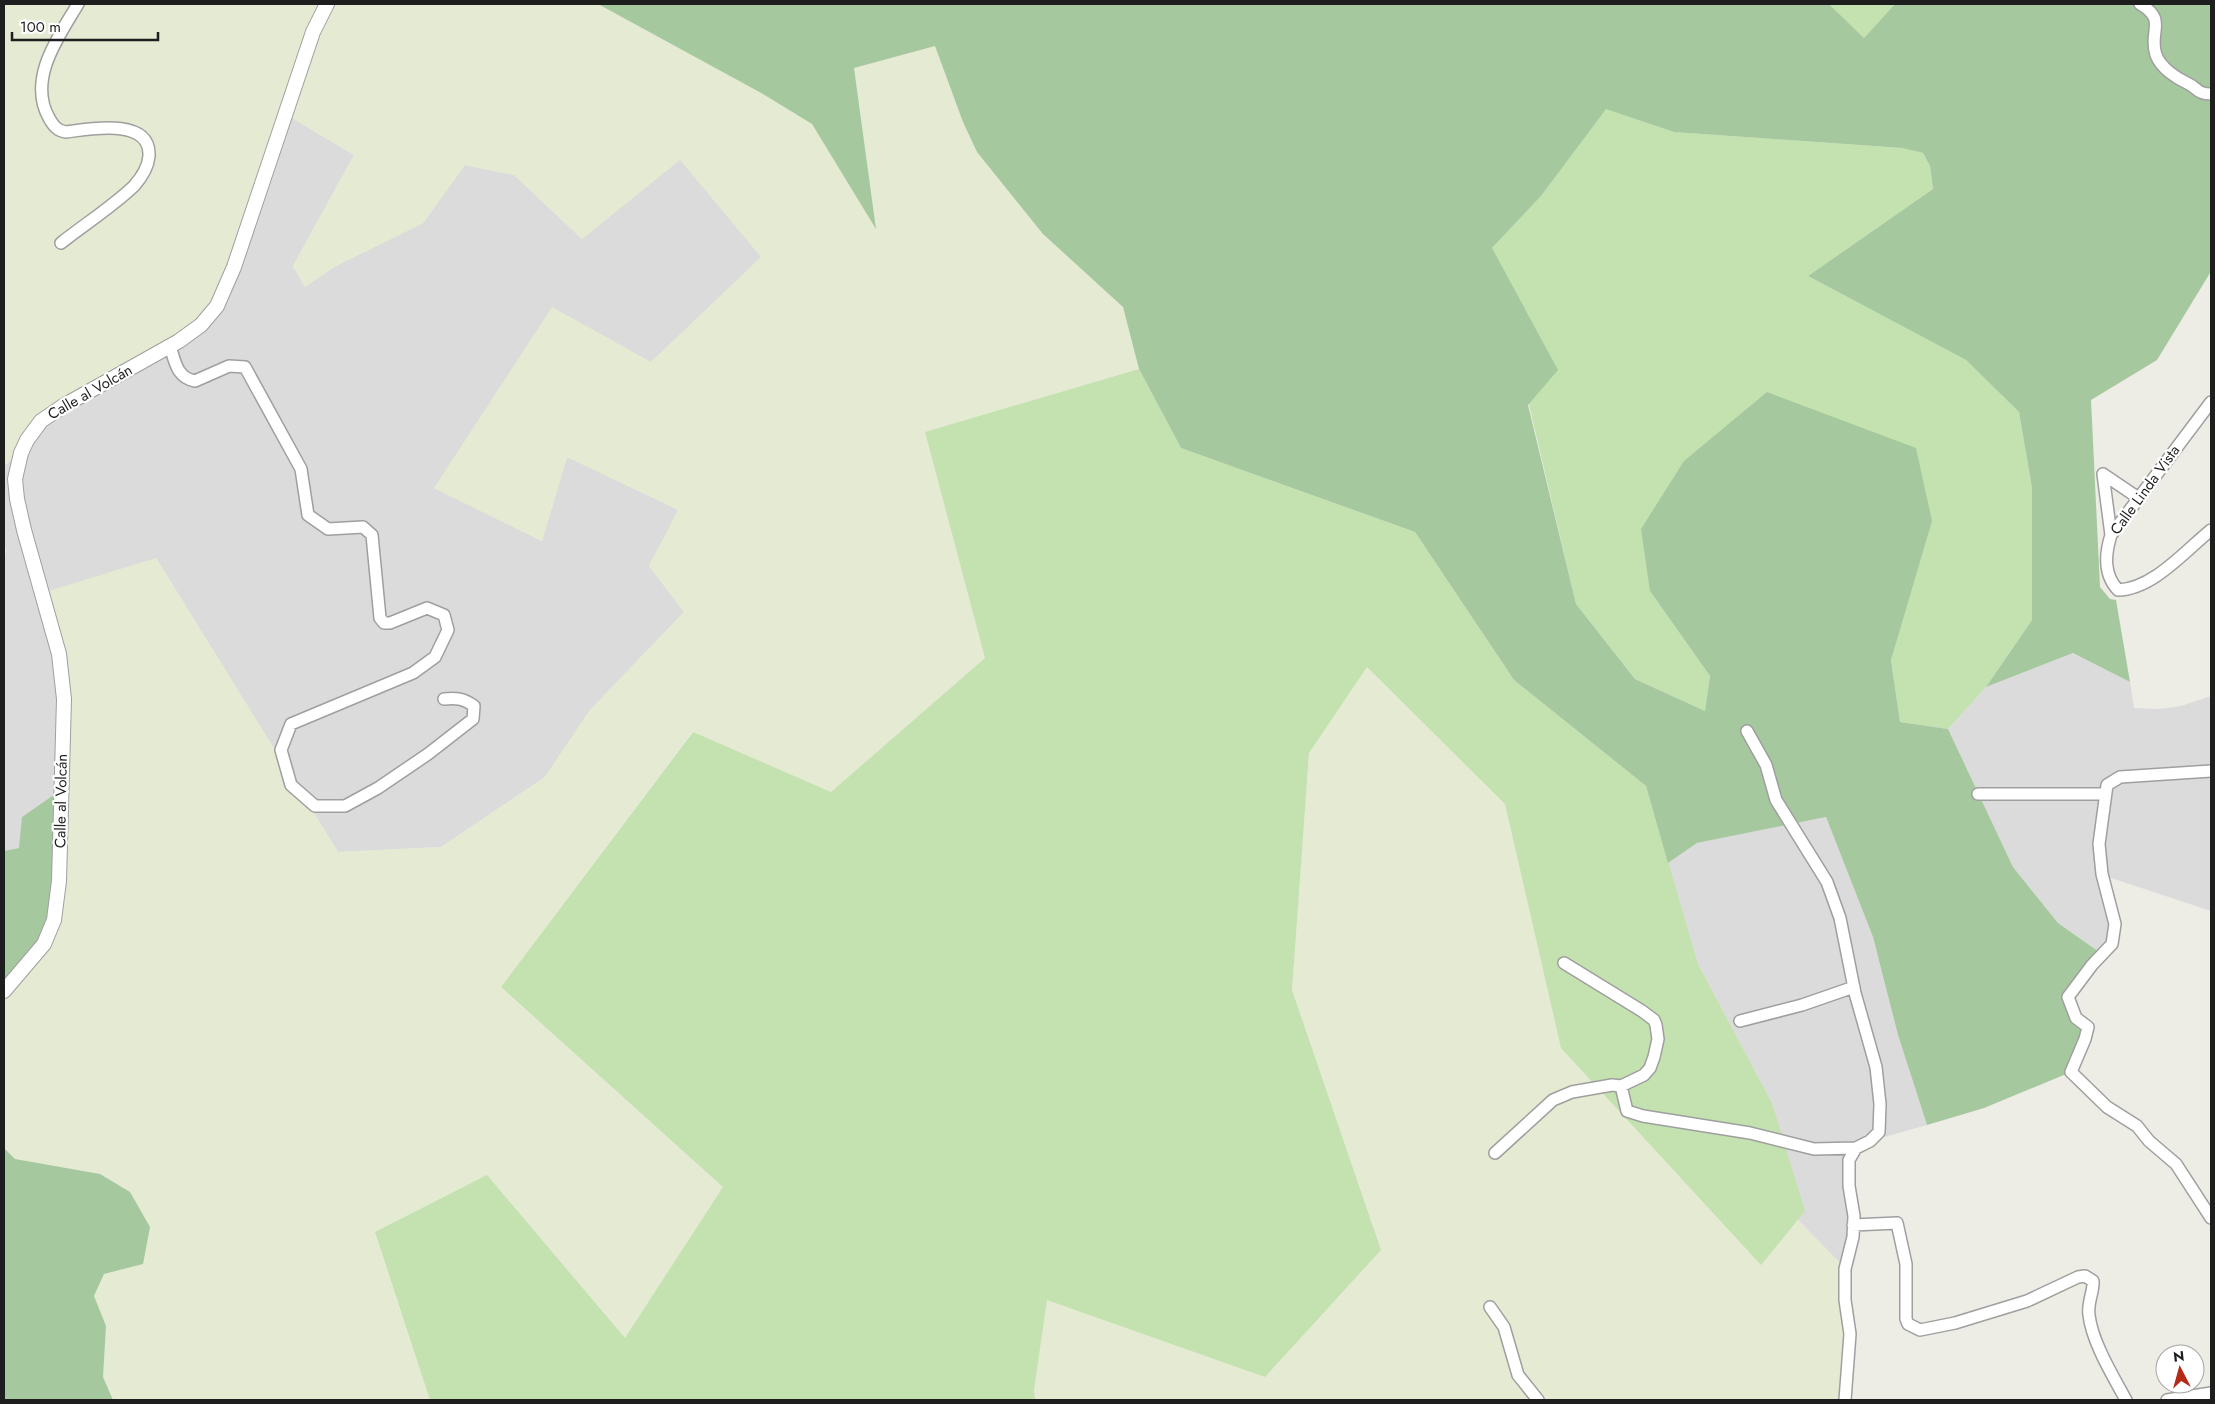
<svg xmlns="http://www.w3.org/2000/svg" width="2215" height="1404" font-family="Jost,sans-serif">
<rect width="100%" height="100%" fill="#edece5"/>
<path fill="#dbdbdb" d="M 285,114 L 354,155 L 293,266 L 305,287 L 334,267 L 423,223 L 465,165 L 514,175 L 582,239 L 680,159 L 762,257 L 651,362 L 434,488 L 542,541 L 567,457 L 679,510 L 649,566 L 684,612 L 590,710 L 545,777 L 441,847 L 338,852 L 156,558 L 59,654 L 61,790 L 19,848 L 4,851 L 4,568 L 6,549 L 4,546 L 4,466 L 22,450 Z
M 2073,653 L 2130,682 L 2134,708 L 2159,709 L 2181,706 L 2211,696 L 2211,911 L 2102,875 L 2115,924 L 2102,954 L 2058,923 L 2013,867 L 1948,729 L 1986,687 Z
M 1826,817 L 1873,937 L 1898,1035 L 1927,1125 L 1870,1141 L 1849,1160 L 1854,1216 L 1845,1268 L 1798,1220 L 1772,1103 L 1698,964 L 1668,863 L 1697,843 Z"/>
<path fill="#e5ead2" d="M 4,4 L 598,4 L 763,94 L 812,124 L 876,227 L 854,68 L 935,46 L 963,122 L 977,152 L 1043,234 L 1123,307 L 1139,369 L 925,432 L 985,658 L 831,792 L 692,732 L 501,987 L 724,1187 L 625,1338 L 487,1175 L 375,1233 L 430,1400 L 113,1400 L 103,1377 L 106,1326 L 94,1296 L 104,1274 L 143,1264 L 100,1174 L 15,1159 L 4,1148 L 4,991 L 44,944 L 64,699 L 42,593 L 156,558 L 338,852 L 441,847 L 545,777 L 590,710 L 684,612 L 649,566 L 678,510 L 567,457 L 542,541 L 434,488 L 552,307 L 651,362 L 761,257 L 680,160 L 582,239 L 514,175 L 465,165 L 423,223 L 334,267 L 305,287 L 293,266 L 354,155 L 285,114 L 211,313 L 63,406 L 22,449 L 4,466 Z
M 1367,666 L 1505,804 L 1561,1048 L 1798,1220 L 1845,1268 L 1845,1400 L 1035,1400 L 1034,1390 L 1047,1299 L 1265,1377 L 1381,1250 L 1292,990 L 1309,753 Z"/>
<path fill="#c3e2b0" d="M 1829,4 L 1895,4 L 1864,38 Z
M 1605,108 L 1674,132 L 1902,148 L 1923,153 L 1930,166 L 1933,189 L 1808,276 L 1966,360 L 2019,412 L 2032,488 L 2032,620 L 1986,687 L 1948,729 L 1900,722 L 1891,660 L 1907,601 L 1650,591 L 1710,676 L 1705,711 L 1635,679 L 1576,604 L 1492,248 L 1541,196 Z
M 1139,369 L 1181,448 L 1415,532 L 1514,680 L 1646,786 L 1698,964 L 1772,1103 L 1805,1211 L 1761,1265 L 1561,1048 L 1505,804 L 1367,667 L 1309,753 L 1292,990 L 1381,1250 L 1265,1377 L 1047,1300 L 1034,1390 L 1035,1400 L 430,1400 L 375,1232 L 487,1175 L 625,1338 L 723,1187 L 501,987 L 693,732 L 831,792 L 985,658 L 925,432 Z"/>
<path fill="#a6c89e" d="M 598,4 L 1829,4 L 1864,38 L 1895,4 L 2211,4 L 2211,276 L 2210,273 L 2157,360 L 2091,400 L 2100,587 L 2110,599 L 2116,600 L 2130,682 L 2073,653 L 1986,687 L 2032,620 L 2032,488 L 2019,412 L 1966,360 L 1808,276 L 1933,189 L 1930,166 L 1923,153 L 1902,148 L 1674,132 L 1606,109 L 1541,196 L 1492,248 L 1558,370 L 1528,405 L 1576,604 L 1635,679 L 1705,711 L 1710,676 L 1650,591 L 1641,529 L 1684,461 L 1767,392 L 1916,448 L 1932,521 L 1891,660 L 1900,722 L 1948,729 L 2013,867 L 2058,923 L 2102,954 L 2068,997 L 2088,1027 L 2071,1072 L 1984,1108 L 1927,1125 L 1898,1035 L 1873,937 L 1826,817 L 1697,843 L 1668,863 L 1646,786 L 1514,680 L 1415,532 L 1181,448 L 1139,369 L 1123,307 L 1043,234 L 977,152 L 963,122 L 935,46 L 854,68 L 876,229 L 812,124 L 763,94 Z
M 61,790 L 54,920 L 4,990 L 4,851 L 19,848 L 22,817 Z
M 4,1148 L 15,1159 L 100,1174 L 130,1192 L 150,1227 L 143,1264 L 104,1274 L 94,1296 L 106,1326 L 103,1377 L 113,1400 L 4,1400 Z"/>
<g fill="none" stroke-linecap="round" stroke-linejoin="round">
<g stroke="#9f9f9f" stroke-width="14">
<path id="minor" d="M 2140,4 C 2168,20 2148,32 2156,55 C 2161,68 2176,78 2187,83 C 2198,88 2197,94 2211,94
M 61,243 C 85,224 112,207 134,186 C 142,177 148,168 149,156 C 151,117 89,129 66,132 C 57,131 53,125 49,118 C 27,79 59,36 78,4
M 170,346 C 175,362 177,378 195,381 L 229,366 L 245,367 L 301,469 L 308,515 L 328,529 L 363,527 L 372,535 L 380,618 L 384,623 L 390,623 L 427,608 L 444,615 L 448,630 L 435,657 L 413,673 L 291,724 L 281,750 L 291,785 L 315,806 L 345,806 L 378,788 L 428,754 L 473,719 L 474,706 C 463,698 456,698 444,699
M 2211,402 L 2111,535 C 2105,554 2103,574 2118,590 C 2153,589 2185,551 2211,530
M 2103,474 L 2111,535
M 2103,474 L 2137,497
M 1747,731 L 1766,765 L 1776,800 L 1827,882 L 1840,918 L 1855,993 L 1876,1067 L 1880,1104 L 1879,1132 L 1870,1141 L 1856,1148 L 1849,1160 L 1849,1186 L 1854,1216 L 1853,1237 L 1845,1269 L 1845,1300 L 1850,1334 L 1845,1400
M 2211,771 L 2120,777 L 2107,785 L 2099,844 L 2102,874 L 2115,924 L 2112,944 L 2092,965 L 2068,997 L 2076,1018 L 2088,1027 L 2085,1039 L 2071,1072 L 2107,1107 L 2137,1126 L 2149,1141 L 2176,1164 L 2211,1218
M 1978,794 L 2105,794
M 1564,963 L 1642,1011 L 1654,1020 L 1656,1025 L 1658,1039 L 1654,1057 L 1650,1068 L 1644,1075 L 1621,1086
M 1740,1021 L 1802,1005 L 1854,987
M 1495,1153 L 1553,1100 L 1572,1092 L 1612,1085 L 1621,1086 L 1627,1111 L 1643,1116 L 1750,1133 L 1814,1149 L 1856,1148
M 1853,1225 L 1897,1223 L 1906,1264 L 1906,1319 L 1908,1324 L 1920,1330 L 1955,1323 L 2027,1301 L 2078,1277 L 2085,1276 L 2093,1281 C 2094,1291 2087,1303 2089,1315 C 2092,1342 2113,1376 2126,1400
M 1490,1307 L 1504,1327 L 1518,1375 L 1538,1400
M 2167,1400 L 2211,1393"/>
</g>
<g stroke="#9f9f9f" stroke-width="16">
<path id="tertiary" d="M 4,991 L 44,944 L 54,920 L 59,881 L 64,699 L 59,654 L 24,530 L 17,499 L 15,479 L 21,453 L 27,440 L 41,421 L 63,406 L 179,341 L 201,325 L 217,306 L 234,267 L 313,32 L 327,4"/>
</g>
<use href="#minor" stroke="#fff" stroke-width="11"/>
<use href="#tertiary" stroke="#fff" stroke-width="14"/>
</g>
<g text-anchor="middle" stroke-width="4.5" stroke-linejoin="round" paint-order="stroke">
<g font-size="15" fill="#1e1e1e" stroke="#fff">
<text transform="translate(90 392) rotate(-30)" y="5">Calle al Volcán</text>
<text transform="translate(2145 490) rotate(-54)" y="5">Calle Linda Vista</text>
<text transform="translate(61 801) rotate(-89)" y="5">Calle al Volcán</text>
</g>
</g>
<rect width="2215" height="1404" fill="none" stroke="#1e1e1e" stroke-width="10"/>
<g transform="translate(2180 1369) rotate(354)"><circle r="24" fill="#ffffff" stroke="#a5a5a5"/>
<path d="M0-4L9 19L0 12L-9 19Z" fill="#b32a18"/>
<text y="-8" font-size="14" font-weight="bold" text-anchor="middle" fill="#1e1e1e">N</text>
</g>
<path d="M12 32v8h146v-8" fill="none" stroke="#1e1e1e" stroke-width="2.5"/>
<text x="20" y="32" font-size="15" fill="#1e1e1e" stroke="#ffffff" stroke-width="4" paint-order="stroke">100 m</text>
</svg>
